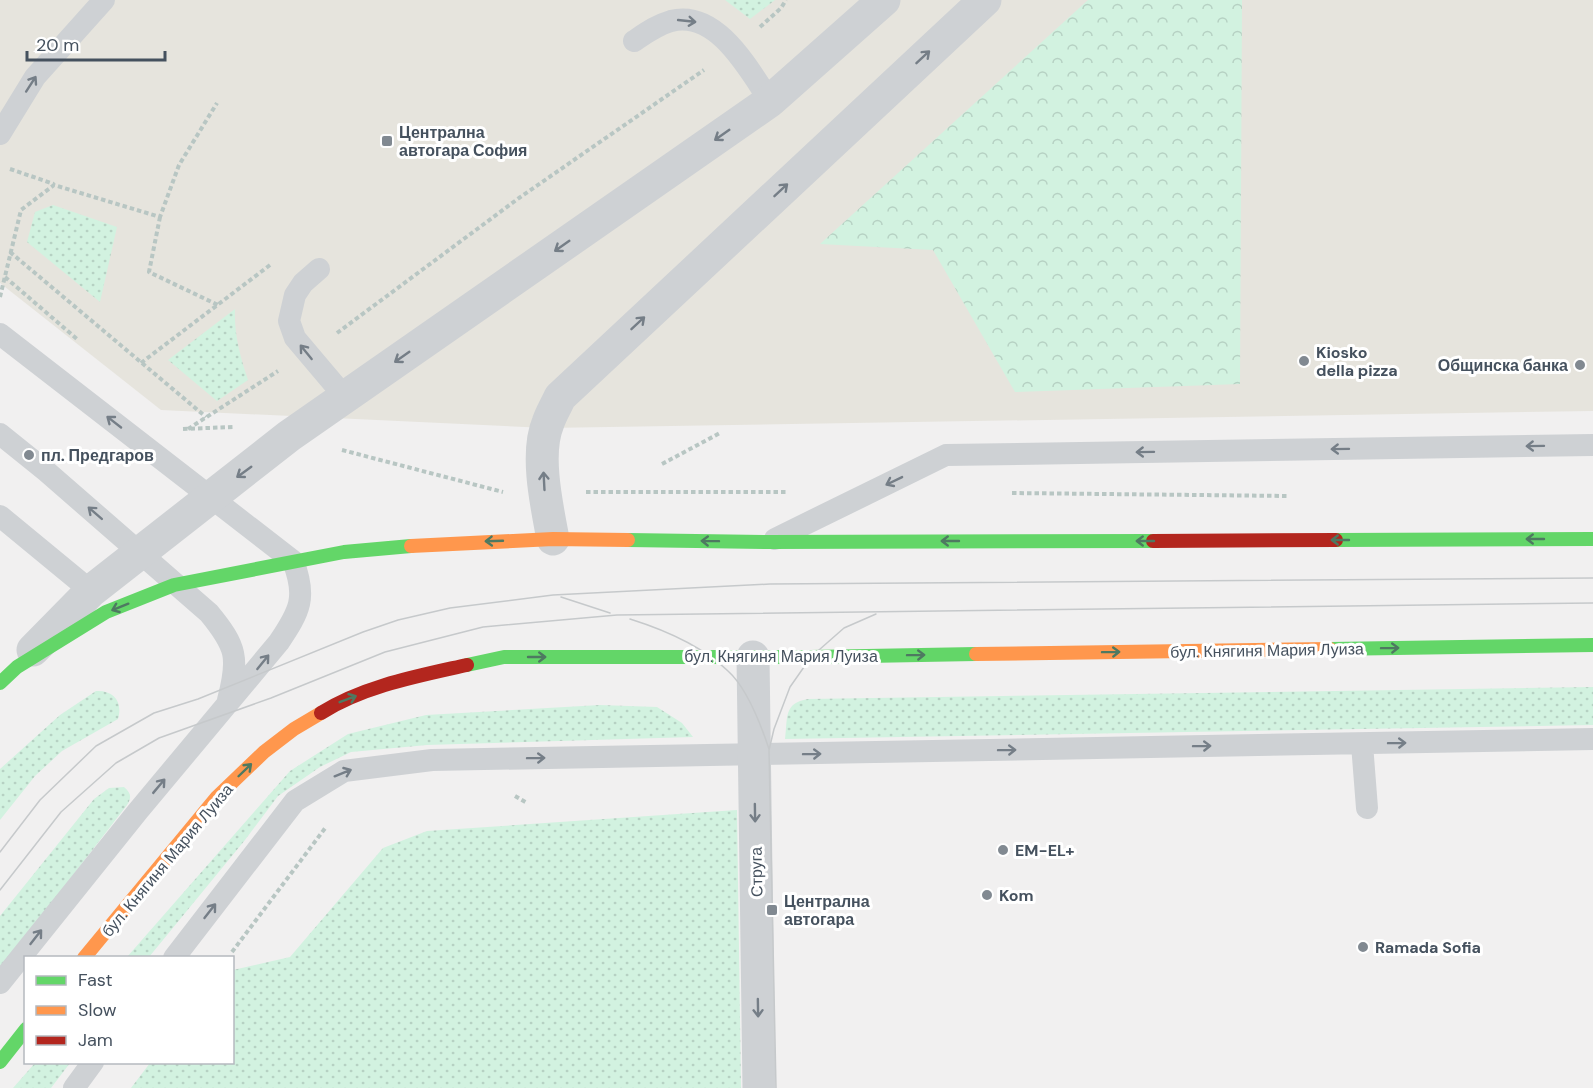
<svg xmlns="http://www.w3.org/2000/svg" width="1593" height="1088" font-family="'DM Sans',sans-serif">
<defs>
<pattern id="grass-dots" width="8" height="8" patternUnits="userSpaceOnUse" patternTransform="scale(1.5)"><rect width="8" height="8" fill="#d2f2e0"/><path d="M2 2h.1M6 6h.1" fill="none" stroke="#b6d1c3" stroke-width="1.8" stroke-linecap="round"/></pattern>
<pattern id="forest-crowns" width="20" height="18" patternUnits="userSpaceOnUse" patternTransform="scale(1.5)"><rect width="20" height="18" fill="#d2f2e0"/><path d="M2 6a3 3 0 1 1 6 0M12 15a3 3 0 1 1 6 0" fill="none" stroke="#b6d1c3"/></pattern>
</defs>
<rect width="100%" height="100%" fill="#f1f0f0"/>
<path fill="#e6e4dd" d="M 0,0 L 1593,0 L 1593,411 L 547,428 L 161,410 L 0,283 Z"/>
<path fill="url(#grass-dots)" d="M 725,0 L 775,0 L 750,19 Z
M 53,205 L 117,227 L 100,302 L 27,242 L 35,212 Z
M 235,309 C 234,334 240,356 248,380 L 217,401 L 168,360 Z
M 1593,687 L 1593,725 L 785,739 C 788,718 783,703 808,699 Z
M 96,691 C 114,690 123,702 118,719 L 62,751 L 35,776 L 0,820 L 0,769 L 60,715 Z
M 600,705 L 657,707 L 682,723 L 693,737 L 427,745 L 351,752 L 320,767 L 278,796 L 245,840 L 149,957 L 127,957 L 290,771 L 348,734 L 426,715 Z
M 124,787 C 131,793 132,797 127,805 L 0,970 L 0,916 L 94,799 L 109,788 Z
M 737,810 L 741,1088 L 131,1088 L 150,1063 L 232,1062 L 233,970 L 290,957 L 383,848 L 427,831 Z
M 35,1063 L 35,1062 L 70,1063 L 51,1088 L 13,1088 Z"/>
<path fill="url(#forest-crowns)" d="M 1088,0 L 1242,0 L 1240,384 L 1015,392 L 933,250 L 820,244 Z"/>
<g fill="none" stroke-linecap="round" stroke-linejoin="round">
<path stroke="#b8c6c3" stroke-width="4" stroke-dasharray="4.5 3" stroke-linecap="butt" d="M 760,27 L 781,8 L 786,0
M 10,169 L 54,184
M 160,217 L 149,272 L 218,305
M 10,252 L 206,417
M 5,277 L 77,339
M 0,297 L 21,210 L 54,185 L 160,217 L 179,165 L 217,103
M 337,333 L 519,198 L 704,70
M 141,363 L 270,265
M 183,429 L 233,427
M 188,429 L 278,371
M 342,450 L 503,492
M 662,464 L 720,433
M 586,492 L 788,492
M 1012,493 L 1289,496
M 515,796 L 527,803
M 232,952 L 326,827"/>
<path stroke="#ced1d4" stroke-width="22" d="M 634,41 C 646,33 657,25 671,21 C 717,9 749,70 770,101
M 0,134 L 35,77 L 104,0
M 319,269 L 303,283 L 295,295 L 289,321 L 295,338 L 344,396
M 0,334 L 293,561 C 307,597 300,611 279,642 L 138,811 L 0,983
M 0,434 L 46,471 L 209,613 C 237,647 239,658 228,700
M 0,516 L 91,591
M 775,539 L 946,455 L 1593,445
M 1362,744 L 1367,808
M 174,958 L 295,801 L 344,771 L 432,760 L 1593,739
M 74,1088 L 93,1062"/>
<path stroke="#ced1d4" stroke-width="33" d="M 553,539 C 547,507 535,454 548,423 C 551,414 556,406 560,397 L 985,0
M 33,650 L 91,591 L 289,436 L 770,101 L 884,0
M 753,657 L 759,1088"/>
<path stroke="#63d668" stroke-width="14" d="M 628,540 L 769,542 L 1153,541
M 1336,540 L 1593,539
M 1330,649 L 1593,645
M 467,665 L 504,657 L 811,657 L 976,654
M 0,683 L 17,667 L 106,612 L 174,585 L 344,552 L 411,546
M 0,1062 L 26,1029"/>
<path stroke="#ff974d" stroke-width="14" d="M 411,546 L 553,539 L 628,540
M 976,654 L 1330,649
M 84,958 L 217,797 L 264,752 L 294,729 L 321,713"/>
<path stroke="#b3261e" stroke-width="14" d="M 1153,541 L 1336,540
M 321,713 C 364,686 418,676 467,665"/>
<path stroke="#c6c9cb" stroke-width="1.5" d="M 561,597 L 610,613
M 630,619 C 665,630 701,645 728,671 C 747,688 761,725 769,749
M 0,852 L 40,800 L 96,746 L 154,713 L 198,699 L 363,632 L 398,620 L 450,608 L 553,595 L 770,584 L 1593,578
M 0,890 L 61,812 L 116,763 L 159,738 L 271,698 L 385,652 L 483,627 L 617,615 L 1593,603
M 776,1088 L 769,750 L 774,729 L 790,687 L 811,657 L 844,628 L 876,614"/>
</g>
<defs><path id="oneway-shaft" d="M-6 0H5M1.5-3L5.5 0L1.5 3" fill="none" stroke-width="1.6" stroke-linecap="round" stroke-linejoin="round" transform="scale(1.5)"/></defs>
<g stroke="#757e87">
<use href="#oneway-shaft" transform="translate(687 21) rotate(6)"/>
<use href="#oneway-shaft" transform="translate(923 57) rotate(-43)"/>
<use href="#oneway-shaft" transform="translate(31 84) rotate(-57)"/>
<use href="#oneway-shaft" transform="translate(722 135) rotate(145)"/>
<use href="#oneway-shaft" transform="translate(781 190) rotate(-43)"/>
<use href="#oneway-shaft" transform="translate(562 246) rotate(145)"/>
<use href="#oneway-shaft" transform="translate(638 323) rotate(-43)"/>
<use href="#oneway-shaft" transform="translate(306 352) rotate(-129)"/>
<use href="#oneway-shaft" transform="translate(402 357) rotate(145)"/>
<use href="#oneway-shaft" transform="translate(114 422) rotate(-142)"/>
<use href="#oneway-shaft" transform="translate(1535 446) rotate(179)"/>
<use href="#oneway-shaft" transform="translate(1340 449) rotate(179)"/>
<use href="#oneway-shaft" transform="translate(1145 452) rotate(179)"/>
<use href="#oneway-shaft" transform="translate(244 472) rotate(144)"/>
<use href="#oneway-shaft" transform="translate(544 481) rotate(-93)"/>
<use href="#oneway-shaft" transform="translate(894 481) rotate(154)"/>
<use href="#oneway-shaft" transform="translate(95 513) rotate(-139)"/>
<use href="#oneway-shaft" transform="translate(263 662) rotate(-51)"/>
<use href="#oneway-shaft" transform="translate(1397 743) rotate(-1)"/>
<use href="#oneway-shaft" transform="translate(1202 746) rotate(-1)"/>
<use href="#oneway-shaft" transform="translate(1007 750) rotate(-1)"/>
<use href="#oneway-shaft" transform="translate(812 754) rotate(-1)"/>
<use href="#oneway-shaft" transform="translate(536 758) rotate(-1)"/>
<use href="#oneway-shaft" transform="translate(343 773) rotate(-22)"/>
<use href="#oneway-shaft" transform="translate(159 786) rotate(-50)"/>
<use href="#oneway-shaft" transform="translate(755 813) rotate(89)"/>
<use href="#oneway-shaft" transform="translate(210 911) rotate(-52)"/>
<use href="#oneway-shaft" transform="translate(36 937) rotate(-52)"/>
<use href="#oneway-shaft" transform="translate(758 1008) rotate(89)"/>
</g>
<g stroke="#4e7961">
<use href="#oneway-shaft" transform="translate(1535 539) rotate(180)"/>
<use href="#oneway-shaft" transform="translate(1340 540) rotate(180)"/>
<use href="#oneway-shaft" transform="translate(494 541) rotate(178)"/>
<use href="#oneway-shaft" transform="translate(710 541) rotate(-179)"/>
<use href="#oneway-shaft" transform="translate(950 541) rotate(180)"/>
<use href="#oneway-shaft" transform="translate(1145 541) rotate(180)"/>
<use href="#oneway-shaft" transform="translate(120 607) rotate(158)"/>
<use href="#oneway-shaft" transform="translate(1390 648) rotate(-1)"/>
<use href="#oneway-shaft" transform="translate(1111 652) rotate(-1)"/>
<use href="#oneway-shaft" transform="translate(916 655) rotate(-1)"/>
<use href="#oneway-shaft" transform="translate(537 657)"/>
<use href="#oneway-shaft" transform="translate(348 699) rotate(-21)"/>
<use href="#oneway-shaft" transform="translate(245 770) rotate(-44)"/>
</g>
<g fill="#818991" stroke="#fff" stroke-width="2">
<rect x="381" y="135" width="12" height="12" rx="3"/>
<circle cx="1304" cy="361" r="6"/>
<circle cx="1580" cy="365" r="6"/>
<circle cx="29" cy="455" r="6"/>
<circle cx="1003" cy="850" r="6"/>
<circle cx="987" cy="895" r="6"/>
<rect x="766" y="904" width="12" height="12" rx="3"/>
<circle cx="1363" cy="947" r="6"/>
</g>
<g text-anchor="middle" stroke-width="6" stroke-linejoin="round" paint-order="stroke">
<g font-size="16" font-weight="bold" fill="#45515e" stroke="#fff" text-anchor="start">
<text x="399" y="138">Централна<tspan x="399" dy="18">автогара София</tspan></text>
<text x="1316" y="358">Kiosko<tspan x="1316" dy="18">della pizza</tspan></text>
<text x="1568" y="371" text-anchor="end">Общинска банка</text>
<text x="41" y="461">пл. Предгаров</text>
<text x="1015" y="856">EM-EL+</text>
<text x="999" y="901">Kom</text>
<text x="784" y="907">Централна<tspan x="784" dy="18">автогара</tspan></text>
<text x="1375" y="953">Ramada Sofia</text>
</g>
<g font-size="16" fill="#45515e" stroke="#fff">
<text transform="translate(1267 650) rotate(-1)" y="6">бул. Княгиня Мария Луиза</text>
<text x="781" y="662">бул. Княгиня Мария Луиза</text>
<text transform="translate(167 860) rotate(-50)" y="6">бул. Княгиня Мария Луиза</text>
<text transform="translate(756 872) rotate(-91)" y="6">Струга</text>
</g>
</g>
<rect x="24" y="956" width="210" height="108" fill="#ffffff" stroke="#b5b9bf" stroke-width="1.5"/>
<rect x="36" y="976" width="30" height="9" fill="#63d668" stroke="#b5b9bf" stroke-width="1.5"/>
<text x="78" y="986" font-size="18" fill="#45515e">Fast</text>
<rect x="36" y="1006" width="30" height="9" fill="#ff974d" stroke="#b5b9bf" stroke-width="1.5"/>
<text x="78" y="1016" font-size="18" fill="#45515e">Slow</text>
<rect x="36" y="1036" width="30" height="9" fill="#b3261e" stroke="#b5b9bf" stroke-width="1.5"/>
<text x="78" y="1046" font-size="18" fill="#45515e">Jam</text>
<path d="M27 51v9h138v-9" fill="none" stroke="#45515e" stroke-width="3"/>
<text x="36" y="51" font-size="18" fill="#45515e" stroke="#ffffff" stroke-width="4.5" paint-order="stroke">20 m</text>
</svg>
